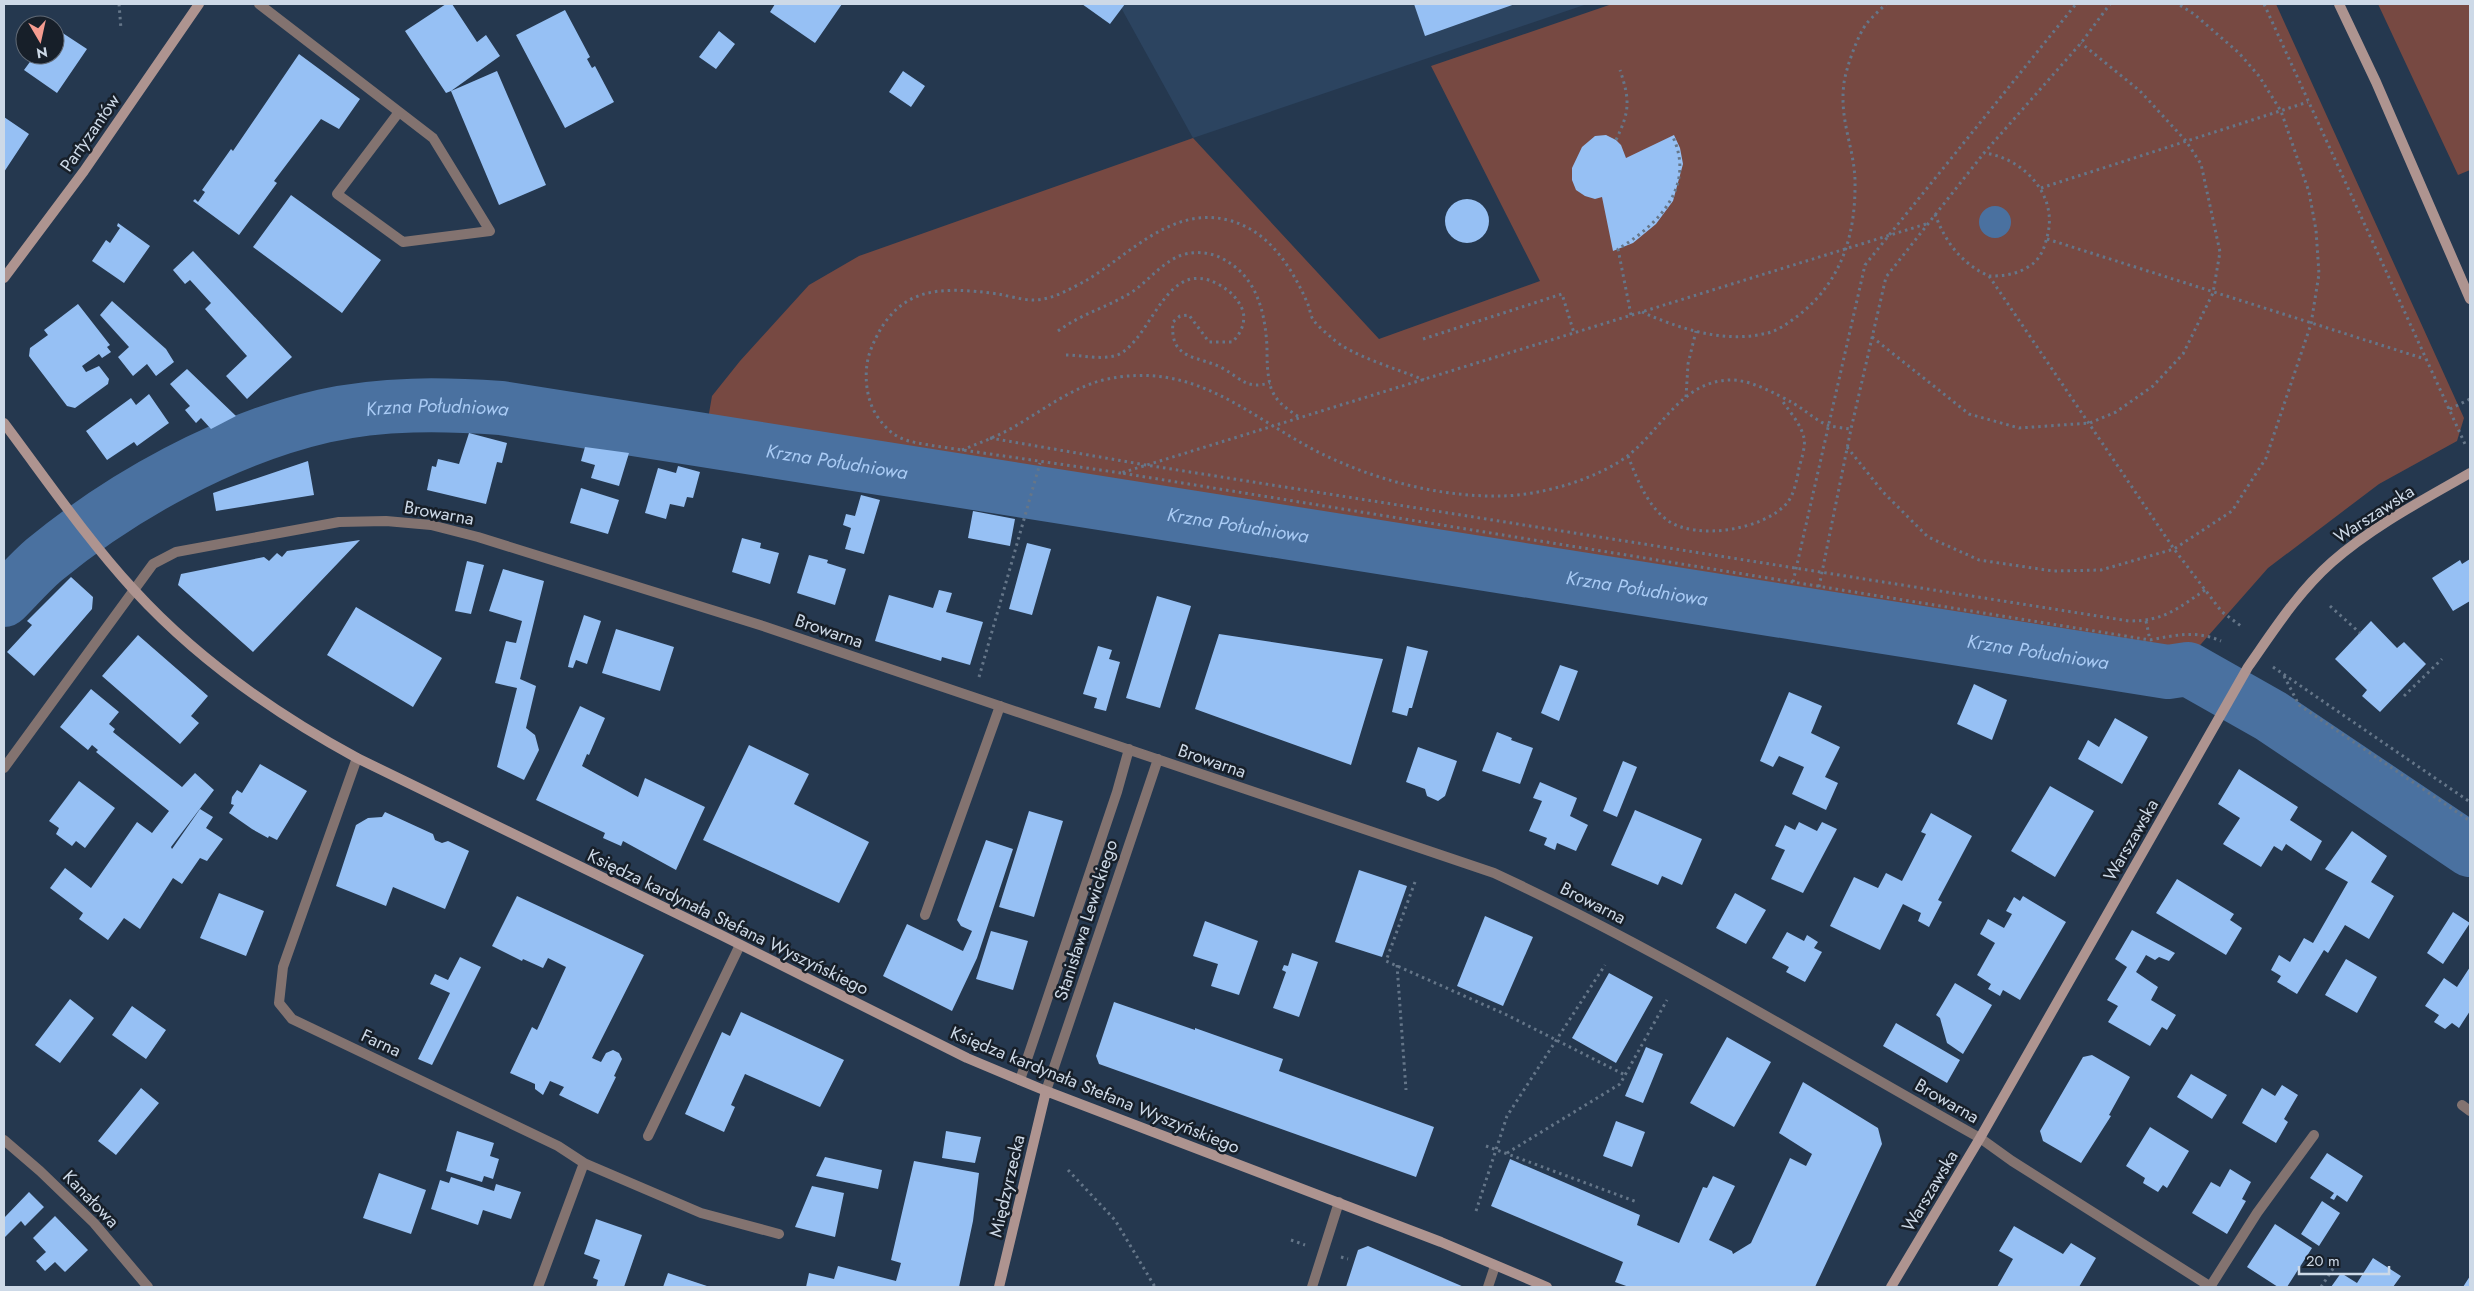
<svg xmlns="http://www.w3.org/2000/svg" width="2474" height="1291" font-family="Jost,sans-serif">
<rect width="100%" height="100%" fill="#25384f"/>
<path fill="#2c4460" d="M 1119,4 L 1587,4 L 1193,138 Z"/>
<path fill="#774942" d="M 1612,4 L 2276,4 L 2464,418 L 2457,441 L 2379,484 L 2268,568 L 2194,652 L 986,471 L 707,425 L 712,396 L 740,361 L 809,285 L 859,256 L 1193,138 L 1379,339 L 1540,281 L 1431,66 Z
M 2378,4 L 2470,4 L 2470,170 L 2458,175 Z"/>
<path fill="#4a71a0" d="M1979 222a16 16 0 1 1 32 0a16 16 0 1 1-32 0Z"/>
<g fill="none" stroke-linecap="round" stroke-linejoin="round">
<path stroke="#4a71a0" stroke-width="54" id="s1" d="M 4,600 C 17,587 30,572 44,560 C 123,495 225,439 324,416 C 383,403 442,404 501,408 L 2168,672 L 2188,669 L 2271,716 L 2470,850"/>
</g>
<path fill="#96c0f4" d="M 446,4 L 452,4 L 477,42 L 486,35 L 500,56 L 451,91 L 497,71 L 546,185 L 499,205 L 451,91 L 446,93 L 405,31 Z
M 775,4 L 842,4 L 815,43 L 770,12 Z
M 1082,4 L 1125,4 L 1110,24 Z
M 1414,4 L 1515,4 L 1425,36 Z
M 565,10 L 590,57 L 587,59 L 592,68 L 595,66 L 614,102 L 565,128 L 516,35 Z
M 55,28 L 87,49 L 57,93 L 24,70 L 35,55 L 55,55 Z
M 719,31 L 735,44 L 716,69 L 699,57 Z
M 299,54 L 360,99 L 339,129 L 321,119 L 274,181 L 277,183 L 239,235 L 193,201 L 195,199 L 198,202 L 205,192 L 202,190 L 231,149 L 233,151 Z
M 903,71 L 925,86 L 911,107 L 889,92 Z
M 4,117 L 29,134 L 4,172 Z
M 1606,135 L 1616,140 L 1621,145 L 1626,158 L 1674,135 L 1680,148 L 1683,164 L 1673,201 L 1656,224 L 1633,243 L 1613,251 L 1602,197 L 1595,199 L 1585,196 L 1576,190 L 1572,180 L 1572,168 L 1582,147 L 1595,136 Z
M 291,195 L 381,260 L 342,313 L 253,247 Z
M1445 221a22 22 0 1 1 44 0a22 22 0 1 1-44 0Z
M 118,223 L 150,246 L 124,283 L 92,261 L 106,240 L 110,243 L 120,228 L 117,226 Z
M 193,251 L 292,357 L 247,399 L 226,376 L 247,356 L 205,309 L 211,303 L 190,280 L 185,284 L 173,270 Z
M 112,301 L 166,349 L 174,362 L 156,376 L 147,364 L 133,376 L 118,357 L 129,347 L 100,315 Z
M 78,304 L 110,345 L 107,347 L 111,352 L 102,358 L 99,354 L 82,366 L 86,372 L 99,366 L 109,379 L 108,384 L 75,408 L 67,406 L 29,356 L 30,348 L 48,335 L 44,330 Z
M 187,369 L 236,416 L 211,429 L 201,418 L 196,423 L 185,410 L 190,406 L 170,384 Z
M 149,394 L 169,423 L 137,446 L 134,442 L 107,460 L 86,431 L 131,398 L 136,405 Z
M 469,433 L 507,443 L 502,463 L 497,462 L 486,504 L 427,490 L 432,466 L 436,467 L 438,459 L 459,464 Z
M 585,447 L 629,453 L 619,486 L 591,478 L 595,465 L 581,461 Z
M 308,461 L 314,495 L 216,511 L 213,493 Z
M 678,466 L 700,472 L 693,498 L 687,497 L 684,507 L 670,504 L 666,519 L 645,513 L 658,468 L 676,473 Z
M 581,488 L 619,500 L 608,534 L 570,523 Z
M 861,495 L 880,500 L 864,554 L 845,549 L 851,528 L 843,525 L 846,514 L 855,516 Z
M 973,511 L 1015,519 L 1010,546 L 968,538 Z
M 742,538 L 761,543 L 760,548 L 779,553 L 770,584 L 732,572 Z
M 360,540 L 253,652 L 178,585 L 181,574 L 264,557 L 269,561 L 277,553 L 282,557 L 287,551 Z
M 1027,543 L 1051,549 L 1032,615 L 1009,609 Z
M 809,555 L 828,560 L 827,563 L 846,569 L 835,605 L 797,593 Z
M 2470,559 L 2470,601 L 2453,611 L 2432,578 L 2460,560 L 2462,564 Z
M 467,561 L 484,565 L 471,614 L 455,611 Z
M 503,569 L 544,581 L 520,679 L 536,686 L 526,728 L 535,735 L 539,750 L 524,780 L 497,767 L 517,688 L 495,683 L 506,641 L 516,643 L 522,621 L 489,611 Z
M 71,577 L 93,597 L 92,609 L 34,676 L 7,652 L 32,625 L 27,621 Z
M 939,590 L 952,593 L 946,612 L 983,622 L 970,665 L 942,657 L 941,661 L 875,641 L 889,595 L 933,608 Z
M 1157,596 L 1191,606 L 1160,708 L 1126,698 Z
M 356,607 L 442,658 L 413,707 L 327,655 Z
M 584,615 L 601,621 L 587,664 L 576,660 L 573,668 L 568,667 L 570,658 Z
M 2371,621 L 2397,648 L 2404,642 L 2426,664 L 2380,712 L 2362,696 L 2367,690 L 2335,659 Z
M 616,629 L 674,647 L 660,691 L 602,673 Z
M 1219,634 L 1383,659 L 1351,765 L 1195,709 Z
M 138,635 L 208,696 L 191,716 L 199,723 L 180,744 L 102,676 Z
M 1098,646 L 1112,650 L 1109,659 L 1120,662 L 1106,711 L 1094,708 L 1097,698 L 1083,694 Z
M 1407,646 L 1428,651 L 1412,708 L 1409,708 L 1407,716 L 1392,712 Z
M 1560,665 L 1578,671 L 1559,721 L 1541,713 Z
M 1974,684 L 2007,700 L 1992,740 L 1957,724 Z
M 91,689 L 119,712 L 109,724 L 115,729 L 113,732 L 182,787 L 195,773 L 214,790 L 171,847 L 172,849 L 200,809 L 213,817 L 206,828 L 223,839 L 207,861 L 200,858 L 182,884 L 173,878 L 140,929 L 124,918 L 108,940 L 79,919 L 83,913 L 50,888 L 65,868 L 91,888 L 137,822 L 152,833 L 169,811 L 96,752 L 98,750 L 92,745 L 88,750 L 60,727 Z
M 1789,692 L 1822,706 L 1811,733 L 1840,747 L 1825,777 L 1838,783 L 1826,810 L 1792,794 L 1804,767 L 1779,756 L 1773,767 L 1760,761 Z
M 580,706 L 605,718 L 589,755 L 587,754 L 582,766 L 638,797 L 645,778 L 705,807 L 676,870 L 623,841 L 621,846 L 603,838 L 605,833 L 536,800 Z
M 2115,718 L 2148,737 L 2122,784 L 2078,759 L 2088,740 L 2099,747 Z
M 1497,732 L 1512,738 L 1511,740 L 1533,748 L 1520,784 L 1482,771 Z
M 749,745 L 809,774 L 794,804 L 869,842 L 839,903 L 703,840 Z
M 1418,747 L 1457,761 L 1445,796 L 1438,801 L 1427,796 L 1425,789 L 1406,782 Z
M 1623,761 L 1637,767 L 1617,817 L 1603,811 Z
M 260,764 L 307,791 L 277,840 L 269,836 L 268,838 L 252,829 L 229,813 L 234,805 L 231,804 L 232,797 L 237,790 L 242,793 Z
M 2239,769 L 2298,807 L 2290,820 L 2322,841 L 2311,861 L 2286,844 L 2282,851 L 2274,846 L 2261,867 L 2223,844 L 2240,818 L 2218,804 Z
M 79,781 L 115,808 L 85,848 L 76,841 L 72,846 L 56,834 L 59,828 L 49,821 Z
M 1540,782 L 1577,798 L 1570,816 L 1588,825 L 1576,851 L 1557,843 L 1555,850 L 1544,845 L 1547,838 L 1529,831 L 1542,801 L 1533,798 Z
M 2050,786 L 2094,811 L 2055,877 L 2011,851 Z
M 1635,810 L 1702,839 L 1682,885 L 1662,876 L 1658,885 L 1611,865 Z
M 1029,811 L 1063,821 L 1034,917 L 999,907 Z
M 385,812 L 433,834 L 435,840 L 442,843 L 448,841 L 469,851 L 445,909 L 393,887 L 386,906 L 336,886 L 356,825 L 368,818 L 382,817 Z
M 1931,813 L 1972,836 L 1938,900 L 1942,902 L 1929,927 L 1918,921 L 1921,913 L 1903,904 L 1880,950 L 1830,926 L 1854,877 L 1878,888 L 1886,873 L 1902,881 L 1926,834 L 1921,832 Z
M 1799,822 L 1817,831 L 1822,822 L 1837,829 L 1803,893 L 1771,879 L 1785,850 L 1775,846 L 1785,825 L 1795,830 Z
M 2352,831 L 2387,856 L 2371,882 L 2394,896 L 2369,939 L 2345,925 L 2328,953 L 2324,950 L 2297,994 L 2277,982 L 2281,976 L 2271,970 L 2279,955 L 2290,962 L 2304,938 L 2313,943 L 2348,882 L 2325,869 Z
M 986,840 L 1013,849 L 977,958 L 952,1011 L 883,976 L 907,924 L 963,951 L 972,931 L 961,926 L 957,920 Z
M 1359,870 L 1407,886 L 1382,957 L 1335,942 Z
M 2177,879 L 2234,914 L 2230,920 L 2242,928 L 2226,955 L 2156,913 Z
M 219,893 L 264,911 L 246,956 L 200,938 Z
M 1735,893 L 1766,910 L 1746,944 L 1716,928 Z
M 517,896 L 644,955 L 592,1058 L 601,1062 L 606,1053 L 613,1050 L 619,1053 L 622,1059 L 614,1076 L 616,1077 L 598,1114 L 559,1095 L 564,1087 L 550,1081 L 543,1095 L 535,1089 L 535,1084 L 510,1073 L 532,1027 L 537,1030 L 566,967 L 548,958 L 543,968 L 523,959 L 522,961 L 492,946 Z
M 2023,896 L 2066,922 L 2020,1000 L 2003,990 L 2000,996 L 1988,989 L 1991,984 L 1977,975 L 1995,943 L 1980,934 L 1988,919 L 2004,928 L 2012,914 L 2006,911 L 2014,897 L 2020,901 Z
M 2453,912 L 2470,923 L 2443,964 L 2427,953 Z
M 1485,916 L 1533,937 L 1503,1006 L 1457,986 Z
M 1205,921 L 1258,941 L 1239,995 L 1211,986 L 1218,964 L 1193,956 Z
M 2132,930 L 2175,953 L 2169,961 L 2159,957 L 2155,960 L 2146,955 L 2136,972 L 2158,987 L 2151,1000 L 2176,1015 L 2167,1030 L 2162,1027 L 2150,1046 L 2108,1022 L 2118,1006 L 2107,1000 L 2127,967 L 2115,959 Z
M 991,931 L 1028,941 L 1013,990 L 976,979 Z
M 1787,932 L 1804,941 L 1807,935 L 1818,942 L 1814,948 L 1822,952 L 1805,982 L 1786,972 L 1789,967 L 1772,958 Z
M 1292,953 L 1318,962 L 1299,1017 L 1273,1008 L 1286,972 L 1282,970 L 1284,965 L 1288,966 Z
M 460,957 L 481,967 L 432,1065 L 418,1059 L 450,993 L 430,984 L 435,974 L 448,980 Z
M 2346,959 L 2377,977 L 2357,1013 L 2325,995 Z
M 2470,967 L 2470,1011 L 2459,1028 L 2452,1023 L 2445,1029 L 2434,1022 L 2439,1015 L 2425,1006 L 2444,978 L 2457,987 Z
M 1609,973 L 1653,997 L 1616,1063 L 1572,1038 Z
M 1955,983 L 1992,1005 L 1963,1054 L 1947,1043 L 1940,1018 L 1936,1015 Z
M 70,999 L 94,1018 L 60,1063 L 35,1045 Z
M 1114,1002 L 1195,1030 L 1195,1028 L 1283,1059 L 1279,1071 L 1434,1127 L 1416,1177 L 1099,1064 L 1096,1056 Z
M 132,1006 L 166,1030 L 146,1059 L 112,1035 Z
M 741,1012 L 844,1060 L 820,1107 L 745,1074 L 731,1105 L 735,1107 L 724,1132 L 685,1114 L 722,1032 L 730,1036 Z
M 1896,1023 L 1960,1060 L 1947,1083 L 1883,1046 Z
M 1727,1037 L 1771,1062 L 1734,1127 L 1690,1103 Z
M 1646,1047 L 1663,1054 L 1643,1103 L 1625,1096 Z
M 2092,1055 L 2130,1077 L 2109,1115 L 2111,1116 L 2081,1163 L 2043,1141 L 2040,1131 L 2083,1057 Z
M 2191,1074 L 2227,1095 L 2212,1119 L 2177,1097 Z
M 1803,1082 L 1878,1128 L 1882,1144 L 1815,1287 L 1629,1287 L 1615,1282 L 1623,1262 L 1491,1206 L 1510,1159 L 1640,1215 L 1637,1225 L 1679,1243 L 1703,1187 L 1707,1188 L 1713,1176 L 1735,1186 L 1709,1240 L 1732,1251 L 1733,1254 L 1751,1243 L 1790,1158 L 1806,1166 L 1812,1154 L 1779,1133 Z
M 2282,1085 L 2298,1095 L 2284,1119 L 2288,1122 L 2276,1143 L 2242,1123 L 2262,1088 L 2275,1096 Z
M 141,1088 L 159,1103 L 116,1155 L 98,1141 Z
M 1616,1121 L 1645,1132 L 1632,1167 L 1603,1156 Z
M 2150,1127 L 2189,1151 L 2167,1188 L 2163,1185 L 2158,1192 L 2143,1183 L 2145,1178 L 2126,1166 Z
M 457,1131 L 494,1143 L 490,1156 L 499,1159 L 493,1179 L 484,1176 L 482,1182 L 446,1171 Z
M 946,1131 L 981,1137 L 975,1163 L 942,1158 Z
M 2327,1153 L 2363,1176 L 2347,1202 L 2337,1195 L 2334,1200 L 2330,1198 L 2334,1193 L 2310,1178 Z
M 825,1157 L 882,1170 L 878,1189 L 816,1176 Z
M 914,1161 L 979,1173 L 973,1221 L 959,1287 L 806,1287 L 809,1273 L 834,1279 L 838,1266 L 896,1281 L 901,1263 L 891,1260 Z
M 2230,1169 L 2251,1182 L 2242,1199 L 2246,1201 L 2227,1234 L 2192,1213 L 2211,1182 L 2220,1187 Z
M 379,1173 L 426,1190 L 411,1234 L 363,1218 Z
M 451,1177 L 494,1191 L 496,1184 L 521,1192 L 511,1219 L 483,1210 L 478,1225 L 431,1209 L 440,1180 L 449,1183 Z
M 812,1186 L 844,1193 L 835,1237 L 795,1227 Z
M 29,1192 L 44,1207 L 25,1226 L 21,1221 L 4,1238 L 4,1218 Z
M 2322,1201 L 2340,1213 L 2319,1246 L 2301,1234 Z
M 55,1216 L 88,1250 L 65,1272 L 55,1262 L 45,1271 L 36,1261 L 46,1252 L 33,1238 Z
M 596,1219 L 642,1235 L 624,1287 L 596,1287 L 598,1280 L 593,1278 L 600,1260 L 584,1254 Z
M 2275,1224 L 2312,1248 L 2287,1287 L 2278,1287 L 2247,1267 Z
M 2014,1226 L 2063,1254 L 2071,1243 L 2096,1258 L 2079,1287 L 1997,1287 L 2013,1259 L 1999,1251 Z
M 1368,1246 L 1464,1287 L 1346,1287 L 1358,1250 Z
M 2373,1258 L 2401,1276 L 2393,1287 L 2331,1287 L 2341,1273 L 2357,1283 Z
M 668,1273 L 710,1287 L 663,1287 Z
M 2470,1276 L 2470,1287 L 2463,1287 Z"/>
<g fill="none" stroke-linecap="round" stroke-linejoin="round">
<path stroke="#657689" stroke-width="3" stroke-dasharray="2.5 4" stroke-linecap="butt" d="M 119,4 L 121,29
M 2264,4 L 2465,444
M 1616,140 C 1630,111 1630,100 1620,70
M 2041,188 L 2308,102
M 1935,214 C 1945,242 1962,264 1989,276 C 2001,276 2015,275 2026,268 C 2039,262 2044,250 2047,237 C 2059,196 2024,158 1984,153
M 1926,224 L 1121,473 L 2150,640 C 2176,635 2196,630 2221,641
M 2047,239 L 2425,359
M 1989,276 L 2174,549 L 2222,612 L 2241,626
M 1642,312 C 1678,328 1722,343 1763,334 C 1777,332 1788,323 1799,315 C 1842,281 1856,234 1855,180 C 1854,147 1839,120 1844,83 C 1846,68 1858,34 1867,23 C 1873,16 1880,10 1886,4
M 1631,315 L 1618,249 C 1658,225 1697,186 1672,135
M 1058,331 C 1081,314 1108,307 1132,292 C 1148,281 1159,266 1177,257 C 1189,251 1208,251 1221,258 C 1256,275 1265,310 1267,347 C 1267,361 1267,374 1271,388 C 1276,402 1287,409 1299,417
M 1872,337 L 1969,414 L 2019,428 L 2090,423 L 2116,412 L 2153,386 L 2183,354 L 2213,293 L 2220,252 L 2201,164 L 2186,141 L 2140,91 L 2081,43
M 1423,339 L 1562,294 L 1574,333
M 1066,355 C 1082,355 1109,362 1123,352 C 1155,329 1168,258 1218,284 C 1230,291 1238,298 1243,311 C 1246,323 1240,335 1232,342 L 1209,342 L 1189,315 L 1180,316 L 1173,322 C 1169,362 1200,355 1224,369 C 1243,380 1246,389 1270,383
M 1686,397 L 1688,364 L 1696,331
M 2450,409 L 2470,399
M 990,438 L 1146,465 L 2129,621 C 2164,621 2177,609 2205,590
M 1847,447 L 1883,492 L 1928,537 L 1979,560 L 2053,571 L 2101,570 L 2174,549 L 2232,511 L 2266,458 L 2311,324 L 2319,274 L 2316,230 L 2309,192 L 2281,111 L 2259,76 L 2239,53 L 2194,14 L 2178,4
M 962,450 C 979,443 996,437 1012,428 C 1042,411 1069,389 1103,380 C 1194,359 1246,415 1320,453 C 1375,480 1439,497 1500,496 C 1539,496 1599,479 1630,454 C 1662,428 1682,382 1729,380 C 1750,379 1776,394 1793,403 C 1805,410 1814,419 1827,425 C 1834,427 1843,428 1851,429
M 1628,456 C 1637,479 1647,505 1667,520 C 1696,541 1764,530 1787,503 C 1794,495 1797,479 1799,468 C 1801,460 1806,446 1804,438 C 1801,424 1789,411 1781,399
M 1121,473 L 935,446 C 907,441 894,441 877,416 C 865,398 863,369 871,349 C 896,286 938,286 998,294 C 1009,296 1022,300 1034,300 C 1052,300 1072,288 1087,280 C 1130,254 1172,206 1228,220 C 1268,230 1291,266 1307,302 C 1310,308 1310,316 1314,321 C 1319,327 1326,333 1332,338 C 1351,356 1398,369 1424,380
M 1793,582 L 1865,265 L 2076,4
M 1819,587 L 1851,429 L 1886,277 L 1984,153 L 2081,43 L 2110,4
M 2330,606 L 2360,633
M 2146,621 L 2150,640
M 2273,667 L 2470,802
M 2284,676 L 2299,705 L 2470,821
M 979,677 L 1040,463
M 2404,696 L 2442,659
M 1415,882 L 1386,961 L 1507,1015 L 1625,1075
M 1397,965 L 1406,1090
M 1486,1146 L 1637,1202
M 1507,1153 L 1620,1084 L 1667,1000
M 1068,1170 L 1115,1220 L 1155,1287
M 1476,1211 L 1507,1116 L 1605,965
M 1291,1240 L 1305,1245
M 1341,1257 L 1348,1259
M 2321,1287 L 2338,1261"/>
<path stroke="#837370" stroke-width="10" d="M 259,4 L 433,138 L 490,231 L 403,242 L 337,194 L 399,112
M 925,915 L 1000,706
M 648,1136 L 740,945
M 2210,1287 L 2257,1213 L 2314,1135"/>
<path stroke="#837370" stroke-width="10" d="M 357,758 L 283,967 L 279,1003 L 292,1019 L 558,1146 L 584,1163 L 538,1287
M 4,768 L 153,564 L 176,552 L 339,522 L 386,521 L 431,525 L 478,537 L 763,626 L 1494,873 C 1662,951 1819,1048 1980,1138 L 2012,1161 L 2211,1287
M 1020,1080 L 1117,792 L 1129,749
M 1046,1091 L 1158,759
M 2462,1105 L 2470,1111
M 4,1140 L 40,1171 L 94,1223 L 148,1287
M 584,1163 L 701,1213 L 779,1234
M 1312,1287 L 1339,1202
M 1488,1287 L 1495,1266"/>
<path stroke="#ae9490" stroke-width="10" d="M 2339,4 L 2376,82 L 2470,299
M 4,278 L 84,171 L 199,4
M 4,423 C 46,479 87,539 134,590 C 198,660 274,713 357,758 L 719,934 L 967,1058 L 1046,1091 L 1441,1242 L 1547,1287
M 999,1287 L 1046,1091
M 1891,1287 L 1980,1138 L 2248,667 C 2274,630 2298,592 2332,562 C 2373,526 2423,500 2470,473"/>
</g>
<g text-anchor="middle" stroke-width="5" stroke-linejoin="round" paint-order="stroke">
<g font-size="18" fill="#cdd9e7" stroke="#171f29">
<text transform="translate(90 133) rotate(-55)" y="6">Partyzantów</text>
<text transform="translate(439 513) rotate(10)" y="6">Browarna</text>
<text transform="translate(2374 514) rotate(-33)" y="6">Warszawska</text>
<text transform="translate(829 631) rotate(19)" y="6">Browarna</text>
<text transform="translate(1212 761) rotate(19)" y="6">Browarna</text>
<text transform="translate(2131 840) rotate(-60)" y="6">Warszawska</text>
<text transform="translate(1593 903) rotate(27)" y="6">Browarna</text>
<text transform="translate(1086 920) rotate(-72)" y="6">Stanisława Lewickiego</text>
<text transform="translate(728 922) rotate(26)" y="6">Księdza kardynała Stefana Wyszyńskiego</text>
<text transform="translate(381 1043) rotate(25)" y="6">Farna</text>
<text transform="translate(1095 1090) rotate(22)" y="6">Księdza kardynała Stefana Wyszyńskiego</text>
<text transform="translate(1947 1101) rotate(30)" y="6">Browarna</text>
<text transform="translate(1007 1186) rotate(-77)" y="6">Międzyrzecka</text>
<text transform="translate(1930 1191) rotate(-59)" y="6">Warszawska</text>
<text transform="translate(91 1199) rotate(46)" y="6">Kanałowa</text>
</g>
<g font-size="19" font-style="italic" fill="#a9cbf5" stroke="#171f29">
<text dy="7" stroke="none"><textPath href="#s1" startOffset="488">Krzna Południowa</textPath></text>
<text dy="7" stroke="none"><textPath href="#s1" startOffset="892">Krzna Południowa</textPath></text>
<text dy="7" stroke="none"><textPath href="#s1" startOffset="1298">Krzna Południowa</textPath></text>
<text dy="7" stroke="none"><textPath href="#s1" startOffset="1702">Krzna Południowa</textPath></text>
<text dy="7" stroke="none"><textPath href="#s1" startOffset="2108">Krzna Południowa</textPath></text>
</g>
</g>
<rect width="2474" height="1291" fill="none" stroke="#cdd9e7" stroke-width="10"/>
<g transform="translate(40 40) rotate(171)"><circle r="24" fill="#171f29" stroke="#606975"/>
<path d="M0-4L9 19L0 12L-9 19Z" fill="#f59c90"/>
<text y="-8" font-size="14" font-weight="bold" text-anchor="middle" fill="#cdd9e7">N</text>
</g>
<path d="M2299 1266v8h90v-8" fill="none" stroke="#cdd9e7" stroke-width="2.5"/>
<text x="2306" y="1266" font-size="15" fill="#cdd9e7" stroke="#171f29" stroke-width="4" paint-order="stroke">20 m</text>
</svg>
